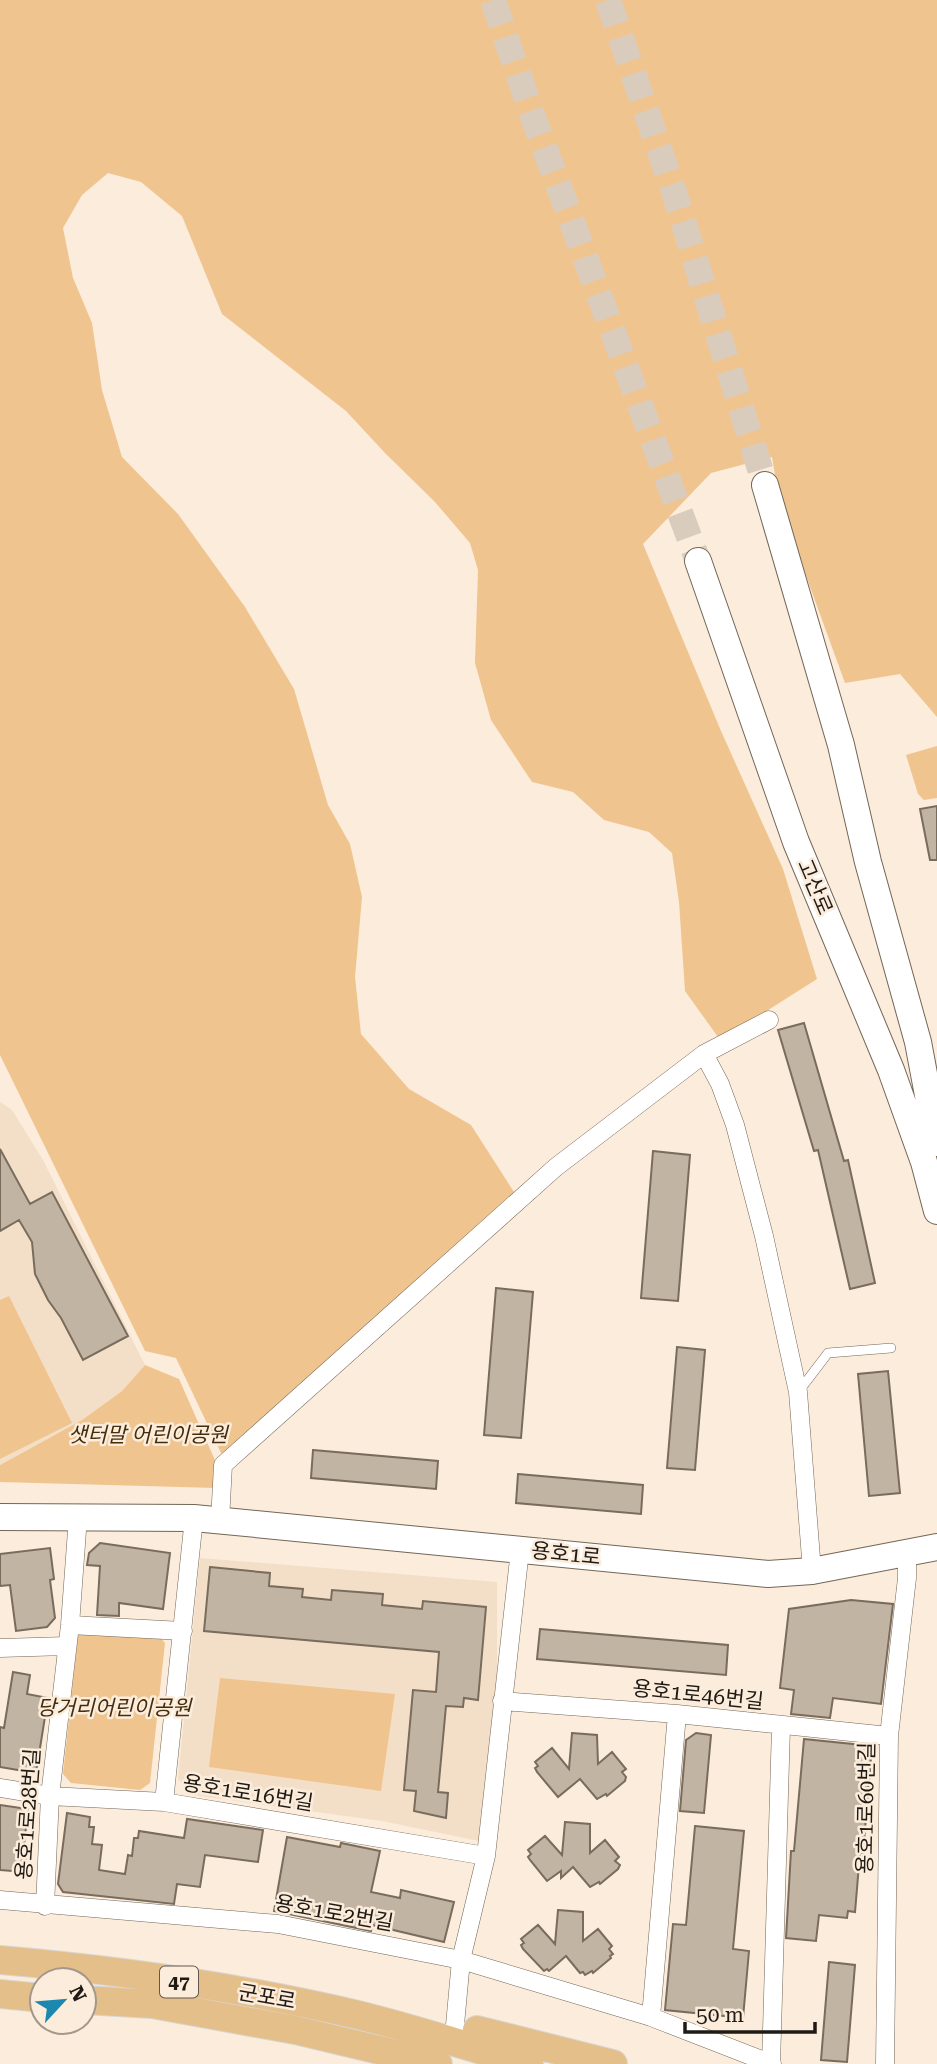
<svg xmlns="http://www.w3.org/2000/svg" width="937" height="2064" font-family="'Roboto Serif','Noto Sans KR',serif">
<rect width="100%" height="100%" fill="#fbecdb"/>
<path fill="#f3dfc8" d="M 0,1102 L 12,1110 L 43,1160 L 145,1365 L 122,1391 L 82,1420 L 0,1465 Z
M 200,1558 L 497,1582 L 497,1691 L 479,1841 L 382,1821 L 193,1795 L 178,1779 Z"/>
<path fill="#f0c48f" d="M 0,0 L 937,0 L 937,717 L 900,674 L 845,683 L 780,504 L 772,457 L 711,473 L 643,544 L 721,731 L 783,869 L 817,979 L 765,1012 L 718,1037 L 685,991 L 679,902 L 672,853 L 649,832 L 604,820 L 573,792 L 532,782 L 491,720 L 475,663 L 478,570 L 470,543 L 435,502 L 385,453 L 346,411 L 222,314 L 182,216 L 141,182 L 108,173 L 82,195 L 63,228 L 73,278 L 92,323 L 102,390 L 122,457 L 178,514 L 245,607 L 294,689 L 328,805 L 350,844 L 362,897 L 355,977 L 361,1034 L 409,1089 L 471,1125 L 514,1192 L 430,1270 L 222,1455 L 176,1358 L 145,1351 L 0,1055 Z
M 937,746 L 937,798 L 924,800 L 918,794 L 906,755 Z
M 9,1296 L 72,1423 L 0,1459 L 0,1300 Z
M 145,1365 L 179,1379 L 218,1467 L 217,1488 L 0,1482 L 0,1465 L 82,1420 L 122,1391 Z
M 84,1629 L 159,1636 L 165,1643 L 150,1783 L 140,1790 L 71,1783 L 63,1774 L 78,1635 Z
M 220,1678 L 395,1694 L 381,1791 L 209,1767 Z"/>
<path fill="#c2b4a3" stroke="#796c5d" stroke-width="2" d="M 937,806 L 937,860 L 930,860 L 920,809 Z
M 804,1023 L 844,1161 L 848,1160 L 875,1283 L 850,1289 L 818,1150 L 814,1151 L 778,1030 Z
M 0,1149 L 30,1204 L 52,1192 L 128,1336 L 83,1360 L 61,1318 L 48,1300 L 35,1274 L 32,1242 L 19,1220 L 0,1231 Z
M 653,1151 L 690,1155 L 678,1301 L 641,1298 Z
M 496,1288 L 533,1292 L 521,1438 L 484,1435 Z
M 677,1347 L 705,1350 L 695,1470 L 667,1468 Z
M 888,1371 L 900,1493 L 869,1496 L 858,1374 Z
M 313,1450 L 438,1461 L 436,1489 L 311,1478 Z
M 518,1474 L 643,1485 L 641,1514 L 516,1503 Z
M 100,1543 L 170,1553 L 163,1609 L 119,1603 L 119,1616 L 97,1615 L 100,1566 L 87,1565 L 89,1553 Z
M 50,1548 L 54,1579 L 50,1580 L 55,1618 L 47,1627 L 16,1631 L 10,1585 L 0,1586 L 0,1554 Z
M 210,1567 L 270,1573 L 269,1586 L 303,1589 L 302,1597 L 331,1600 L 332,1590 L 383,1594 L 382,1605 L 422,1609 L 423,1601 L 486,1607 L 478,1700 L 464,1698 L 463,1707 L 446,1706 L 438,1792 L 448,1793 L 446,1818 L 414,1811 L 416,1791 L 404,1790 L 413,1690 L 436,1692 L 439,1652 L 204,1631 Z
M 851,1600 L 893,1604 L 881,1704 L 833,1698 L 830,1718 L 791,1714 L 794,1690 L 780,1688 L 789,1609 Z
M 540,1629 L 728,1645 L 726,1675 L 537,1659 Z
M 13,1672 L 30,1675 L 27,1694 L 48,1698 L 36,1773 L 0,1767 L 0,1727 L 4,1728 Z
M 572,1733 L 597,1735 L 598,1764 L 612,1752 L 626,1769 L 622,1772 L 626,1777 L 625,1781 L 607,1796 L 606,1794 L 597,1799 L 580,1779 L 558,1797 L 537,1772 L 535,1768 L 538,1766 L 535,1762 L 552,1748 L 569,1769 Z
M 696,1733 L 711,1735 L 704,1813 L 680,1811 L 686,1740 Z
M 804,1739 L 872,1746 L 863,1853 L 860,1853 L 855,1912 L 848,1911 L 847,1918 L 819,1915 L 816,1941 L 786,1938 L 791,1851 L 794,1851 Z
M 0,1805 L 28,1809 L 24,1845 L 27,1846 L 24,1872 L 0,1870 Z
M 67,1813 L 90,1817 L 89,1827 L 94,1827 L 92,1844 L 102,1845 L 99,1870 L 125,1874 L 128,1855 L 132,1856 L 134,1838 L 138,1838 L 139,1831 L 184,1838 L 187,1819 L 263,1830 L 258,1862 L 205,1855 L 200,1887 L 177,1884 L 174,1904 L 63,1892 L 58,1884 Z
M 565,1822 L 590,1824 L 590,1853 L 605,1840 L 619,1857 L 615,1861 L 620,1865 L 618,1869 L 600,1884 L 599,1882 L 590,1887 L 573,1867 L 561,1878 L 561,1871 L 547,1881 L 530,1860 L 528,1857 L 531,1854 L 528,1850 L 545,1836 L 562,1855 Z
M 695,1826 L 744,1831 L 733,1949 L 749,1951 L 743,2018 L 665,2010 L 673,1924 L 686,1925 Z
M 287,1837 L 340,1847 L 341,1843 L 380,1851 L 371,1892 L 400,1898 L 401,1890 L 454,1902 L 444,1942 L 372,1925 L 371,1931 L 274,1911 Z
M 558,1910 L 583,1912 L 583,1941 L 598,1929 L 612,1946 L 609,1949 L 613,1954 L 610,1956 L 611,1958 L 593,1973 L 592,1971 L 585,1975 L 583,1972 L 580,1973 L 566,1956 L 549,1971 L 547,1969 L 544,1971 L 523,1949 L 521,1945 L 524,1943 L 521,1939 L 538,1925 L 555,1944 Z
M 829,1962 L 855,1965 L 847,2062 L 821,2060 Z"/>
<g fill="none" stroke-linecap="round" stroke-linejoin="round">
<path stroke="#daccbd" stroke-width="26" stroke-dasharray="26 13" stroke-linecap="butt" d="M 493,0 L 532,114 L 698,561
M 608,0 L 675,195 L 765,485"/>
<g stroke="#736657" stroke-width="10">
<path id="lane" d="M 799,1391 L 828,1353 L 891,1348"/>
</g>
<g stroke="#736657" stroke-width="19">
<path id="street" d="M 704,1054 L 720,1084 L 735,1125 L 764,1236 L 798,1392 L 812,1571
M 220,1521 L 223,1465 L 556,1167 L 704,1054 L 769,1020
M 70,1625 L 183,1631
M 0,1648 L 67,1646
M 502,1701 L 677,1714 L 889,1736
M 0,1788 L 50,1796 L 164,1802 L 486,1856
M 164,1802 L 194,1518
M 0,1900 L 278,1924 L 461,1960 L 651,2017 L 772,2064
M 45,1906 L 50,1796 L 70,1625 L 78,1517
M 651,2017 L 677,1714
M 455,2025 L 461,1960 L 486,1856 L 520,1550
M 771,2064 L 781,1727
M 885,2064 L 889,1736 L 907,1578 L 907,1553"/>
</g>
<g stroke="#736657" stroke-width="28">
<path id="secondary" d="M 765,485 L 841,745 L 868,862 L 918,1042 L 937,1143
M 698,561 L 796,842 L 891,1070 L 924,1162 L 937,1211
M 0,1517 L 194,1518 L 768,1574 L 812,1571 L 937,1547"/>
</g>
<g stroke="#d7d6d5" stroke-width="30">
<path id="primary" d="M 0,1960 C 118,1970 238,1987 354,2014 C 413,2028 471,2048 529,2064
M 0,1994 L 42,1998
M 84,2000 L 152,2004 L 295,2030 L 438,2064
M 477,2030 L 613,2064"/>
</g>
<use href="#lane" stroke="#fff" stroke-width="9"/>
<use href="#street" stroke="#fff" stroke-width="18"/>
<use href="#secondary" stroke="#fff" stroke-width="26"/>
<use href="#primary" stroke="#e5bf89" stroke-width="28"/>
</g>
<g text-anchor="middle" stroke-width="5" stroke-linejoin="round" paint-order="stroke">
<rect fill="#fbecdb" stroke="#615950" stroke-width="2" x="160" y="1966.5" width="38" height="31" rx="5"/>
<g font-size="19" font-weight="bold" fill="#1f1a14">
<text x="179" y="1989">47</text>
</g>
<g font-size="21" fill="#1f1a14" stroke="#fbecdb">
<text transform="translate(815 887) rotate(67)" y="7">고산로</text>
<text transform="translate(566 1554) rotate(6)" y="7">용호1로</text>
<text transform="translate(698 1695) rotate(6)" y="7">용호1로46번길</text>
<text transform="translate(248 1793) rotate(9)" y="7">용호1로16번길</text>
<text transform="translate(866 1808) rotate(-89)" y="7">용호1로60번길</text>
<text transform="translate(28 1814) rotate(-86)" y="7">용호1로28번길</text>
<text transform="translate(334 1913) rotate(10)" y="7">용호1로2번길</text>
<text transform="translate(267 1997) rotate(10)" y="7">군포로</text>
</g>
<g font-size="21" font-style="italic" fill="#432d0d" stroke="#fbecdb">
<text x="148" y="1442">샛터말 어린이공원</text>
<text x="114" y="1715">당거리어린이공원</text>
</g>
</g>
<g transform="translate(63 2001) rotate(64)"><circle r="33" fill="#fbecdb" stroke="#a3988b" stroke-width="2"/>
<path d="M0-5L12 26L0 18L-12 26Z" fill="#1c88af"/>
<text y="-10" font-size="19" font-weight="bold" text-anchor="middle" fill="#1f1a14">N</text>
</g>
<path d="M685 2022v10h130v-10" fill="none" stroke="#1f1a14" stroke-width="3.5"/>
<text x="696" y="2022" font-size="21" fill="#1f1a14" stroke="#fbecdb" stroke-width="5" paint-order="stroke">50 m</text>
</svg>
